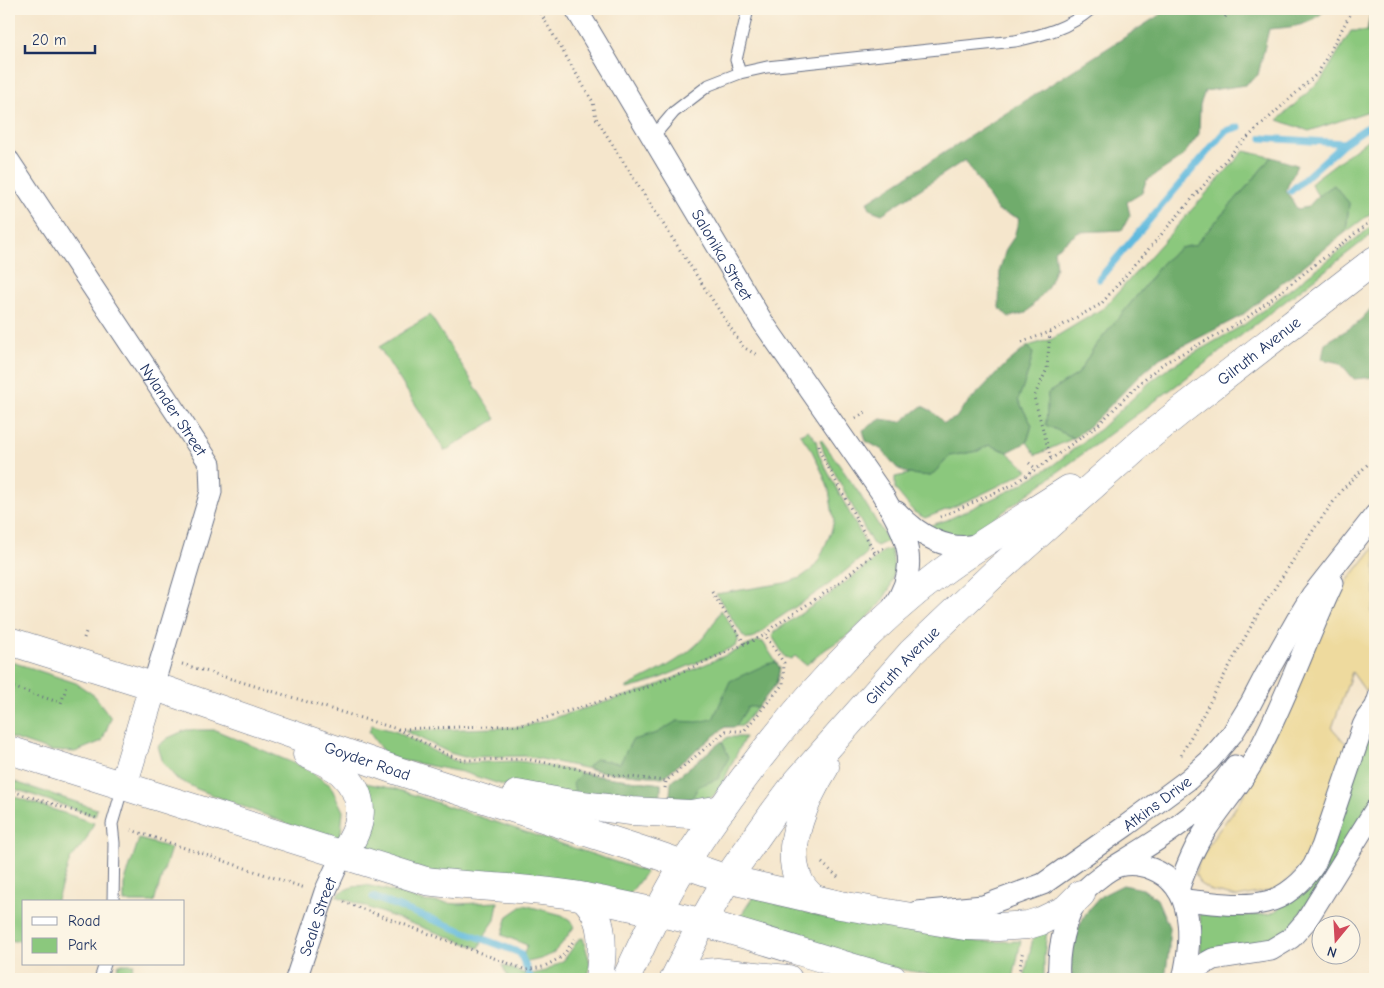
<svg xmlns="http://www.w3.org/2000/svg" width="1384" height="988" font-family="'Comic Neue',sans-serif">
<rect width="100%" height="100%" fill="#fcf5e5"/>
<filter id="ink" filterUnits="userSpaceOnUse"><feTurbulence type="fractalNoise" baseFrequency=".02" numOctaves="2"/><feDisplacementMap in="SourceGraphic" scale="10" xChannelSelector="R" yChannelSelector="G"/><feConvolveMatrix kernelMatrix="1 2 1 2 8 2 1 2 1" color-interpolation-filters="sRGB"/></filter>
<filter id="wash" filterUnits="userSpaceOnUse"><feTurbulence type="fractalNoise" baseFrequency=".0096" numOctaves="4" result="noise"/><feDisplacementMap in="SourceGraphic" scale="20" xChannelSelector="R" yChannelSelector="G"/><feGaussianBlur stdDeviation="1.12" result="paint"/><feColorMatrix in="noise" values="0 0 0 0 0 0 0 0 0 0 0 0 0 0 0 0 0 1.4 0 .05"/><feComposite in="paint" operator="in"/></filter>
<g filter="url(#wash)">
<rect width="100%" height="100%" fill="#f5e6cc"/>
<path fill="#8bc87d" stroke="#537c6e" d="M 1351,31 L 1367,31 L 1375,38 L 1375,109 L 1309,131 L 1278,120 L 1322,79 Z
M 1375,134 L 1375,210 L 1346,232 L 1349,203 L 1334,185 L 1318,196 L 1311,184 L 1314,180 Z
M 1244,151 L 1271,157 L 1251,182 L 1195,245 L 1180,248 L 1162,263 L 1144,287 L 1093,349 L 1078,374 L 1048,393 L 1046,425 L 1074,438 L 1036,455 L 1027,442 L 1032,425 L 1018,400 L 1028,373 L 1033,353 L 1028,346 L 1052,339 L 1105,307 Z
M 1375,224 L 1375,232 L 1181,382 L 980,529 L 966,537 L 950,539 L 928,526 L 947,520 L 1015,488 L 1053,465 L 1100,429 L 1149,383 L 1170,367 L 1245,324 Z
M 430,315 L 496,419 L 445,451 L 379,347 Z
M 808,430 L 816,440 L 819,455 L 866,544 L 867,549 L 865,555 L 828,585 L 770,624 L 761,633 L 751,639 L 747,639 L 743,636 L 716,594 L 785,583 L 800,578 L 811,570 L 819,560 L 831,532 L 834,520 L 832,509 L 829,490 L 822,472 L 812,451 L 800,434 Z
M 821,439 L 859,493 L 888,541 L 877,546 L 872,543 L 824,453 L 820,440 Z
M 989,445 L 1008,452 L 1009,454 L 1028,470 C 995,489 960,505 925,518 L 914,512 L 895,489 L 895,477 L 909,474 L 931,476 L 950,456 L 978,451 Z
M 891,549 L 894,566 L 893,577 L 890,588 L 882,601 L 874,611 L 851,633 L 826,649 L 806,665 L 795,656 L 791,659 L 785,657 L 772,636 L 774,632 L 833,592 L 874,560 L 882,552 Z
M 721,610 L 738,636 L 738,641 L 736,646 L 646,684 L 627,689 L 627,687 C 666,667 701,653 721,610 Z
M 758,641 L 763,642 L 780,668 L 776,684 L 742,726 L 725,727 L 663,777 L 604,772 L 526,756 L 464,757 L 450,753 L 405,731 L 523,727 L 649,689 Z
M 9,661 L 76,683 L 95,696 L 111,718 L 102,741 L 75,752 L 51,751 L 9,737 Z
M 1375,720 L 1375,795 L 1334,864 L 1286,934 L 1266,945 L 1201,954 L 1200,909 L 1242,916 L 1270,914 L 1297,897 Z
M 372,725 L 397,732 L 447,758 L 463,763 L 516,761 L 526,762 L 604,777 L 661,784 L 660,810 L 509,787 L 462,772 L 395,759 L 384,753 L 369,732 Z
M 186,730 L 215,730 L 305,768 L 330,785 L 343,811 L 341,833 L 337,841 L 326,840 L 278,820 L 197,789 L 177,779 L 163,763 L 158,746 L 168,738 Z
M 728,737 L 745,737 L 719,790 L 712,797 L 689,808 L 671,782 Z
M 9,780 L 97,809 L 95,816 L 9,787 Z
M 365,783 L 396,789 L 646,872 L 626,899 L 466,881 L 361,853 Z
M 9,795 L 94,823 L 86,840 L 70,860 L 56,902 L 24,902 L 24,940 L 15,941 L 9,940 Z
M 139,839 L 171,848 L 154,902 L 124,902 L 124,884 Z
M 366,885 L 387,890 L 423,901 L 458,904 L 498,902 L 495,920 L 486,933 L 479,948 L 336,896 C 346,888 353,886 366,885 Z
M 753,897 L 826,918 L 980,942 L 1021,941 L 1013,979 L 953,979 L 857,961 L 737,921 Z
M 524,905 L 562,915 L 570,920 L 574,927 C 555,953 554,958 521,963 L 527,945 L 502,935 L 508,916 Z
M 1047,931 L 1044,956 L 1044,979 L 1024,979 L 1033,938 Z
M 583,938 L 590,963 L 588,979 L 509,979 L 502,965 L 528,975 L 545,971 L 564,960 L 579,939 Z
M 119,964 L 134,964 L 129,979 L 114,979 Z"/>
<path fill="#70ac6c" stroke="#466e65" d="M 1163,9 L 1326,9 C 1310,27 1291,27 1269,29 L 1258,75 L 1245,85 L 1205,91 L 1200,105 L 1199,134 L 1182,157 L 1146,181 L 1142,193 L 1127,202 L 1130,215 L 1122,230 L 1079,232 L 1054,250 L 1056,267 L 1047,289 L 1026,313 L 1009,317 L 999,308 L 1000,269 L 1006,249 L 1014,237 L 1019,218 L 998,211 L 965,160 L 882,214 L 871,210 L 867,202 L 1161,14 Z
M 1371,9 L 1375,9 L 1375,38 L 1367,31 Z
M 1271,157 L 1297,165 L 1286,190 L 1297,209 L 1308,207 L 1318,196 L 1334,185 L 1349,203 L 1346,232 L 1241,316 L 1160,358 L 1138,377 L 1094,422 L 1074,438 L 1046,425 L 1048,393 L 1078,374 L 1093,349 L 1144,287 L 1162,263 L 1180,248 L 1195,245 L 1251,182 Z
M 1375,304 L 1375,377 L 1354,379 L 1340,363 L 1322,359 L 1325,343 L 1357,324 Z
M 1028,346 L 1033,353 L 1028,373 L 1018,400 L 1032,425 L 1027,442 L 1008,452 L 989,445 L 978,451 L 950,456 L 931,476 L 909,474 L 897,468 L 882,450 L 866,441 L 863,430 L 881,419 L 901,422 L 922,406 L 932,411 L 944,423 L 956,418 L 962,409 L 1006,364 Z
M 776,662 L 780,668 L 776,684 L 758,707 L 748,707 L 735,727 L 725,727 L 663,777 L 604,772 L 587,768 L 595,759 L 620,763 L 632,740 L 657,733 L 677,721 L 697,722 L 713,719 L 730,681 L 767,664 Z
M 722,741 L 729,757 L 718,779 L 699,786 L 686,808 L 669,808 L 671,782 Z
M 581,773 L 604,777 L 661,784 L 660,810 L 615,806 L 614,794 L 603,790 L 591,799 L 576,795 L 573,784 Z
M 1123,885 L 1143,889 L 1157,899 L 1169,927 L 1169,949 L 1165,979 L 1072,979 L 1071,959 L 1076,933 L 1086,913 L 1101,896 Z"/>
<path fill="#eeda9e" stroke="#84847e" d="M 1375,546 L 1375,601 L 1371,612 L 1375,620 L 1375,665 L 1366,692 L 1352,672 L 1332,728 L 1348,746 L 1306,861 L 1279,889 L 1237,897 L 1212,891 L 1200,884 L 1195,873 L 1200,860 L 1213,838 L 1232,813 L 1249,786 L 1327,619 L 1348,580 Z"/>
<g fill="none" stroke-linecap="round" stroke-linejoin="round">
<path stroke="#60bade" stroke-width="7" d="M 1262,138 L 1344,143
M 1291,191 L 1344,143 L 1375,122
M 1099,279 L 1225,131 L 1239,127
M 373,897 L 520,953 L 531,979"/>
</g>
</g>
<g filter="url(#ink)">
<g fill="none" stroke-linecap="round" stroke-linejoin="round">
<g stroke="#676f84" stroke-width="13">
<path id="lane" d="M 740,73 L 736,60 L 748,9
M 652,138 L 674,112 L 709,85 L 740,73 L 767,67 L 1015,41 C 1043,35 1069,28 1091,9
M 1369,711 L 1375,693
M 113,902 L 114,843 L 112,824 L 123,786
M 100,979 L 105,964"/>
</g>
<g stroke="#676f84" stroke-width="23">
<g id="street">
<path id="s1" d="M 576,9 L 762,321 L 881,492 C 905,534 923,563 893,607"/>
<path id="s2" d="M 9,161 L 210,464 L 211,492 L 153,686"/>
<path d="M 897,512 C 918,535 950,555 983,543"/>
<path d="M 1109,870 C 1141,850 1182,827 1208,800 C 1218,790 1226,778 1235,766"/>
<path d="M 1178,890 C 1185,870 1193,849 1205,831 C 1221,806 1242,784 1256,756 C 1286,701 1306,640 1333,583"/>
<path d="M 1184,900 C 1207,902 1242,908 1266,902 C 1285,898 1304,881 1314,865 C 1317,859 1319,853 1322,847 L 1363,726 L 1367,718 L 1375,708"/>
<path id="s3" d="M 917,912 L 983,906 L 1043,884 L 1127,825 L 1189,779 L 1209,761 L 1232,734 L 1251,703 L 1264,678 L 1301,613 L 1312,595 L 1375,515"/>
<path id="s4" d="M 296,979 L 325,892 L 342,855"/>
<path d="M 1059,979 C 1057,954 1064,916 1080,896 C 1085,889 1092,883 1099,878 C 1105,873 1112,868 1119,866 C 1130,863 1142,865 1152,869 C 1196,886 1192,942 1183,979"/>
<path d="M 1185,979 L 1195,969 L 1213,959 L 1271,950 L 1291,938 L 1306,921 L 1375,810"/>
</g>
</g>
<g stroke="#676f84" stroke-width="29">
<g id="secondary">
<path id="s5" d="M 9,641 L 153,686 L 395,770 L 654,854 L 727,879 L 814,899 L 840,905 L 965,926 L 998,927 L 1028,925 L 1041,921 L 1066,909 L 1081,894"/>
<path d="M 9,750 L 426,881 C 479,888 533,887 585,897 C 623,905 662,913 700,922 C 765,939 829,962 893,979"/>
<path d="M 307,754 C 318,759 332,764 341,772 C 369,798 363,827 342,855"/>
<path d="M 123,786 L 153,686"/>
<path d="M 517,794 L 566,803 L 631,811 L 690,814 L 722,809"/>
<path d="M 583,897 C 606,917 603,952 599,979"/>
<path d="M 814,899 C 807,893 801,887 798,878 C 784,844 807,796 825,767"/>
<path d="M 626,979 C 644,940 662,901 684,865 C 698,841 715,818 731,796 C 790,714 858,635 939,574 C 980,543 1026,517 1069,489"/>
<path id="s6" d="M 674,979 L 702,923 L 727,879 L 772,815 L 796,783 L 911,653 L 997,571 L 1142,442 L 1183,409 L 1375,260"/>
<path d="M 687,979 C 697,974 706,972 717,972 L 788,979"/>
</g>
</g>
<path stroke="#676f84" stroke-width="3" stroke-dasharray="1 4" stroke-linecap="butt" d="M 538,9 L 593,102 L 596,118 L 634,179 L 743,347 L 759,356
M 1225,17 L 1232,9
M 1050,332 L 1047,369 L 1034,397 L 1051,459
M 1022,342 L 1050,332 L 1101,304 L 1237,147 L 1318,73 L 1353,9
M 856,418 L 867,411
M 819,445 L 821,454 L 875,553
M 1029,463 L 1036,469
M 940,517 L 1012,485 L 1051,459 L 1097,426 L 1142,381 L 1164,363 L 1243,321 L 1375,218
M 712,592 L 745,644
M 84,638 L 87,629
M 182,664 L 397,729 L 448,755 L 463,760 L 526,759 L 604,774 L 666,781
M 9,686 L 61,703 L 67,686
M 398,729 L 522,725 L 648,687 L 765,635
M 1181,755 L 1260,610 L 1318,523 L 1342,490 L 1375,457
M 665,788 L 666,781 L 726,731 L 744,731 L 783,684 L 784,663 L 765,635 L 773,627 L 831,589 L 875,553 L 884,548
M 9,790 L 96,818
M 131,830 L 305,888
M 822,863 L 838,877
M 344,902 L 526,970 L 543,967 L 562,957 L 575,939
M 1018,979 L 1023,950"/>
<use href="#lane" stroke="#fff" stroke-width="11"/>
<use href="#street" stroke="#fff" stroke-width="21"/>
<use href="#secondary" stroke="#fff" stroke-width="28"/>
</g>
</g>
<g text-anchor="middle" stroke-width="4.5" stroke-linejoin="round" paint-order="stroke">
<g font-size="16" fill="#1b2f5e" stroke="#fcf5e5">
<text dy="6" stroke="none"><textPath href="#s1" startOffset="286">Salonika Street</textPath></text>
<text dy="6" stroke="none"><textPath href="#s6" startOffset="866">Gilruth Avenue</textPath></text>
<text dy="6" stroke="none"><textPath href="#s2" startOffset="298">Nylander Street</textPath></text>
<text dy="6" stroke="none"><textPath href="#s6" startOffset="390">Gilruth Avenue</textPath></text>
<text dy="6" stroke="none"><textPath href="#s5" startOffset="378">Goyder Road</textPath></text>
<text dy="6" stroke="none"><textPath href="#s3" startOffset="270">Atkins Drive</textPath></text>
<text dy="6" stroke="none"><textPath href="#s4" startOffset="66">Seale Street</textPath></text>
</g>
</g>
<rect width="1384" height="988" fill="none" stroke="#fcf5e5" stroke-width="30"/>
<rect x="22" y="900" width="162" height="65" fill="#fcf5e5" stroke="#a2a6af"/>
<rect x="32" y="917" width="25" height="8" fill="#ffffff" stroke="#a2a6af"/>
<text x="68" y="926" font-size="15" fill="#1b2f5e">Road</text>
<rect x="32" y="938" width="25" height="15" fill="#8bc87d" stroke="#a2a6af"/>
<text x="68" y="950" font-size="15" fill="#1b2f5e">Park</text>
<g transform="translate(1336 940) rotate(198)"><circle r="24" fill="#fcf5e5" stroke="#a2a6af"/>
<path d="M0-4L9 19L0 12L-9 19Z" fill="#d1495b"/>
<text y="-8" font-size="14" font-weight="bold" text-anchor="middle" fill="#1b2f5e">N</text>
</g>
<path d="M25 45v8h70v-8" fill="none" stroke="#1b2f5e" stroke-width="2.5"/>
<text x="32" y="45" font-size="15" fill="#1b2f5e" stroke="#fcf5e5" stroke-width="4" paint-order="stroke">20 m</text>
</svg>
